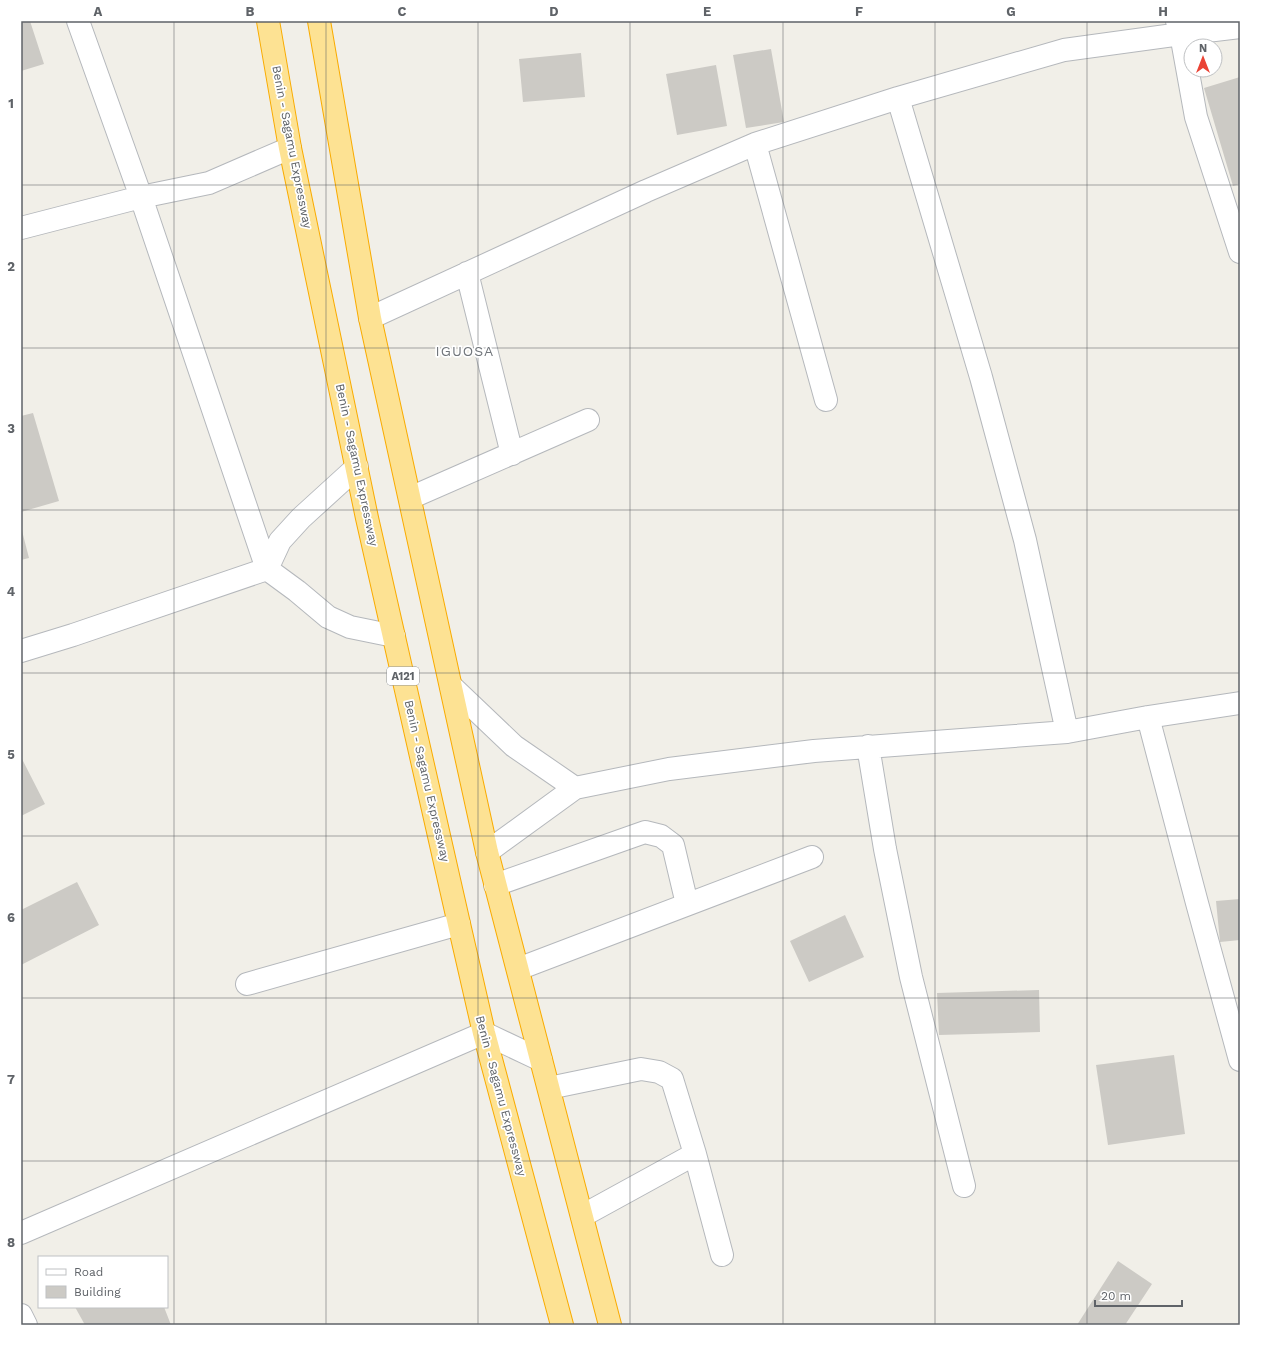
<svg xmlns="http://www.w3.org/2000/svg" width="1261" height="1346" font-family="'Work Sans',sans-serif">
<rect width="100%" height="100%" fill="#f1efe8"/>
<path fill="#cccac5" d="M 21,21 L 30,21 L 44,64 L 21,71 Z
M 771,49 L 784,122 L 746,128 L 733,55 Z
M 581,53 L 585,97 L 523,102 L 519,59 Z
M 716,65 L 727,126 L 677,135 L 666,74 Z
M 1240,77 L 1240,184 L 1233,186 L 1204,88 Z
M 33,413 L 59,501 L 21,512 L 21,416 Z
M 21,527 L 29,558 L 21,560 Z
M 21,757 L 45,804 L 21,816 Z
M 77,882 L 99,925 L 21,965 L 21,910 Z
M 1240,899 L 1240,940 L 1220,942 L 1216,901 Z
M 845,915 L 864,957 L 809,982 L 790,941 Z
M 1039,990 L 1040,1032 L 939,1035 L 937,993 Z
M 1174,1055 L 1185,1134 L 1108,1145 L 1096,1065 Z
M 1118,1261 L 1152,1284 L 1125,1325 L 1077,1325 Z
M 75,1307 L 164,1307 L 171,1325 L 85,1325 Z"/>
<g fill="none" stroke-linecap="round" stroke-linejoin="round">
<g stroke="#b5b8bc" stroke-width="24">
<path id="minor" d="M 78,21 L 141,197 L 267,569 L 297,591 L 328,617 L 350,627 L 394,636
M 1177,21 L 1181,34 L 1196,117 L 1240,252
M 898,98 L 981,377 L 1025,540 L 1067,732
M 755,144 L 826,400
M 21,228 L 141,197 L 209,183 L 290,148
M 467,273 L 512,454
M 370,318 L 646,191 L 755,144 L 898,98 L 1064,50 L 1181,34 L 1240,27
M 410,498 L 588,420
M 21,651 L 73,635 L 267,569 L 280,541 L 301,518 L 357,467
M 451,686 L 514,746 L 575,788
M 1148,717 L 1197,903 L 1240,1060
M 868,746 L 885,849 L 911,977 L 964,1186
M 487,852 L 575,788 L 669,769 L 814,751 L 1067,732 L 1148,717 L 1240,703
M 495,885 L 645,832 L 661,836 L 673,845 L 687,904
M 518,969 L 812,857
M 247,984 L 459,924
M 549,1088 L 641,1069 L 659,1072 L 672,1079 L 695,1154 L 722,1255
M 582,1216 L 695,1154
M 21,1233 L 484,1033 L 541,1060
M 21,1315 L 26,1325"/>
</g>
<g stroke="#f9ab00" stroke-width="24">
<path id="highway" d="M 268,21 L 290,148 L 367,518 L 459,924 L 484,1033 L 562,1325
M 319,21 L 370,318 L 487,852 L 610,1325"/>
</g>
<use href="#minor" stroke="#fff" stroke-width="22"/>
<use href="#highway" stroke="#fde293" stroke-width="22"/>
</g>
<path fill="none" stroke="#5f6368" stroke-width="1" stroke-opacity="0.55" d="M 174,21 L 174,1325M 326,21 L 326,1325M 478,21 L 478,1325M 630,21 L 630,1325M 783,21 L 783,1325M 935,21 L 935,1325M 1087,21 L 1087,1325M 21,185 L 1240,185M 21,348 L 1240,348M 21,510 L 1240,510M 21,673 L 1240,673M 21,836 L 1240,836M 21,998 L 1240,998M 21,1161 L 1240,1161"/>
<g text-anchor="middle" stroke-width="3.5" stroke-linejoin="round" paint-order="stroke">
<rect fill="#fff" stroke="#8f9295" stroke-width="1" x="387" y="667" width="32" height="18" rx="3"/>
<g font-size="11" font-weight="bold" fill="#5f6368">
<text x="403" y="680">A121</text>
</g>
<g font-size="12" fill="#5f6368" stroke="#fff">
<text transform="translate(292 147) rotate(79)" y="4">Benin - Sagamu Expressway</text>
<text transform="translate(357 465) rotate(78)" y="4">Benin - Sagamu Expressway</text>
<text transform="translate(427 781) rotate(77)" y="4">Benin - Sagamu Expressway</text>
<text transform="translate(501 1096) rotate(75)" y="4">Benin - Sagamu Expressway</text>
</g>
<g font-size="14" letter-spacing="1" fill="#70757a" stroke="#fff">
<text x="465" y="356">IGUOSA</text>
</g>
</g>
<rect width="1261" height="1346" fill="none" stroke="#ffffff" stroke-width="44"/>
<rect x="38" y="1256" width="130" height="52" fill="#ffffff" stroke="#bfc1c3"/>
<rect x="46" y="1269" width="20" height="6" fill="#ffffff" stroke="#bfc1c3"/>
<text x="74" y="1276" font-size="12" fill="#5f6368">Road</text>
<rect x="46" y="1286" width="20" height="12" fill="#cccac5" stroke="#bfc1c3"/>
<text x="74" y="1296" font-size="12" fill="#5f6368">Building</text>
<g transform="translate(1203 58)"><circle r="19" fill="#ffffff" stroke="#bfc1c3"/>
<path d="M0-3L7 15L0 10L-7 15Z" fill="#ea4335"/>
<text y="-6" font-size="11" font-weight="bold" text-anchor="middle" fill="#5f6368">N</text>
</g>
<path d="M1095 1300v6h87v-6" fill="none" stroke="#5f6368" stroke-width="2"/>
<text x="1101" y="1300" font-size="12" fill="#5f6368" stroke="#ffffff" stroke-width="3" paint-order="stroke">20 m</text>
<rect x="22" y="22" width="1217" height="1302" fill="none" stroke="#5f6368" stroke-width="1.5"/>
<g font-size="13" text-anchor="middle" font-weight="bold" fill="#5f6368">
<text x="98" y="16">A</text>
<text x="250" y="16">B</text>
<text x="402" y="16">C</text>
<text x="554" y="16">D</text>
<text x="707" y="16">E</text>
<text x="859" y="16">F</text>
<text x="1011" y="16">G</text>
<text x="1163" y="16">H</text>
<text x="11" y="108">1</text>
<text x="11" y="271">2</text>
<text x="11" y="433">3</text>
<text x="11" y="596">4</text>
<text x="11" y="759">5</text>
<text x="11" y="922">6</text>
<text x="11" y="1084">7</text>
<text x="11" y="1247">8</text>
</g>
</svg>
